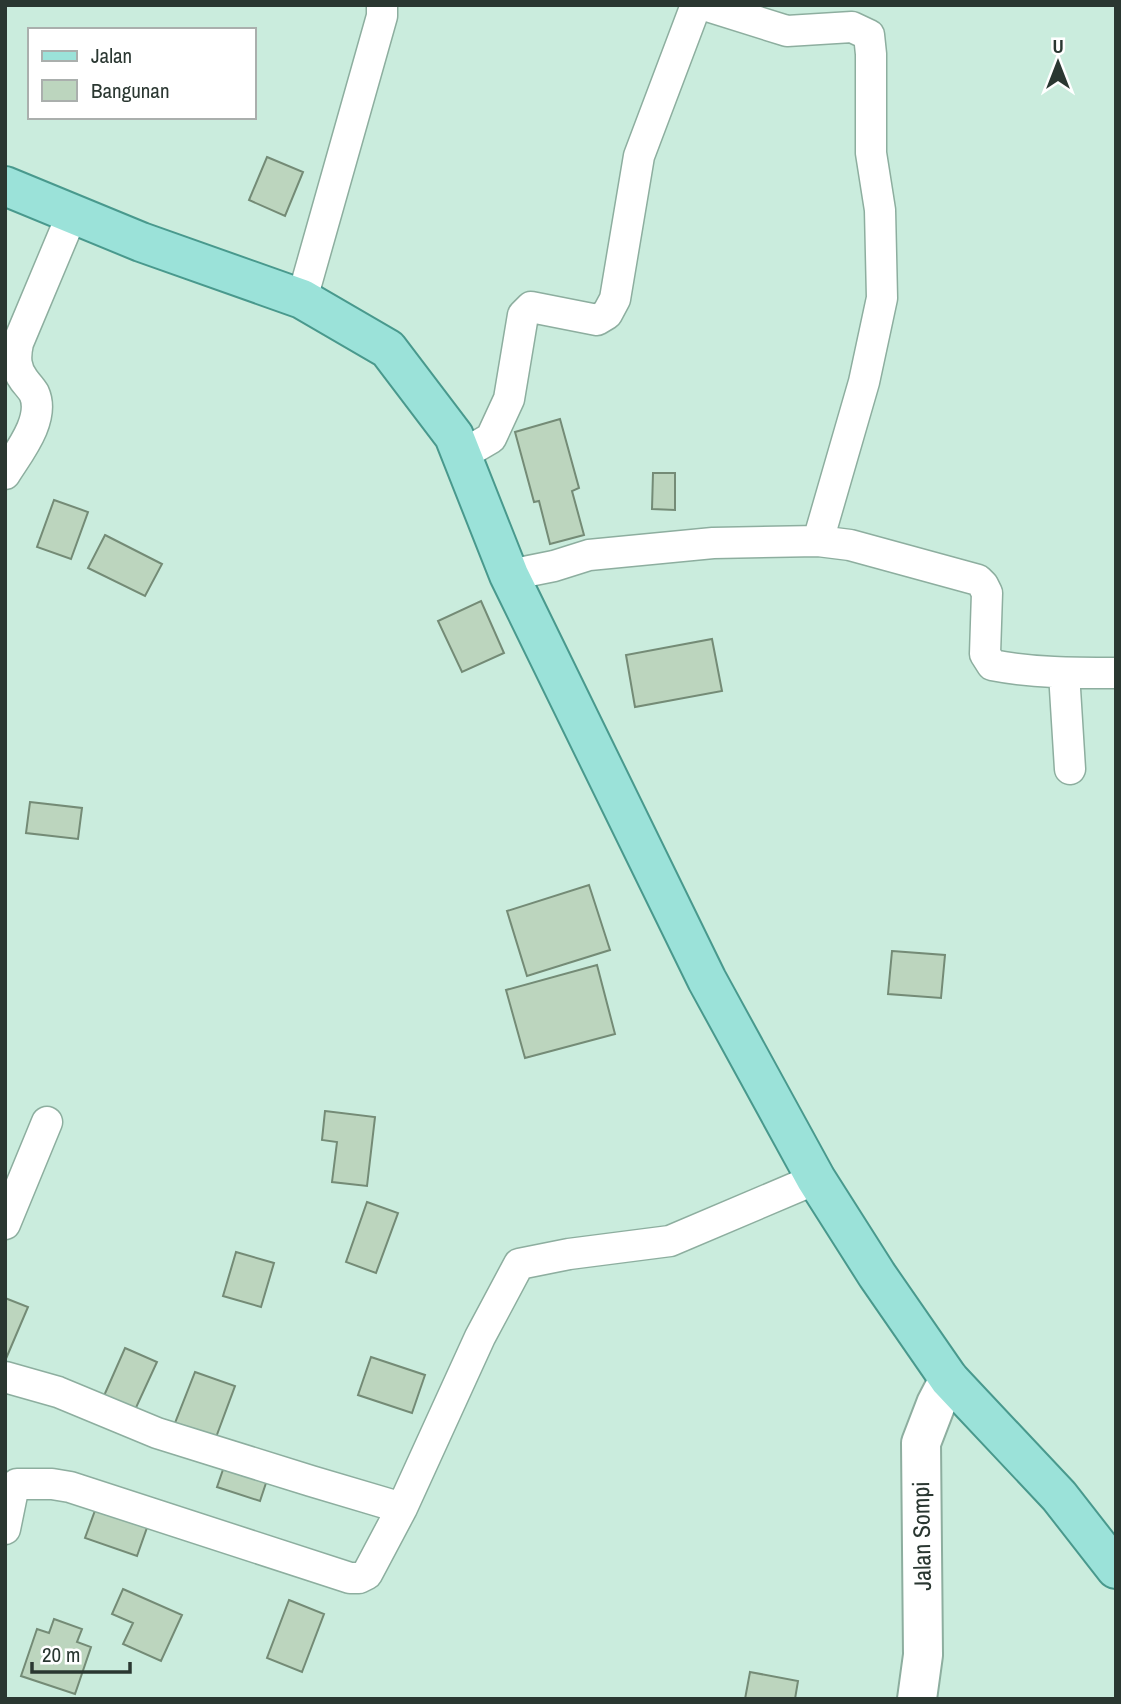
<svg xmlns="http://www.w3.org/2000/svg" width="1121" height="1704" font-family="'Archivo Narrow',sans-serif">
<rect width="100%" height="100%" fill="#caecdd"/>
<path fill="#bcd5be" stroke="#748b76" stroke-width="2" d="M 267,157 L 303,172 L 285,216 L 249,200 Z
M 560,419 L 579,488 L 572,491 L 584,535 L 550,544 L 539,501 L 534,502 L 515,432 Z
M 653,473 L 675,473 L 675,510 L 652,509 Z
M 54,500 L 88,512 L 71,559 L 37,547 Z
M 105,535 L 162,564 L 145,596 L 88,568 Z
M 481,601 L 504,653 L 462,672 L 438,621 Z
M 712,639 L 722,691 L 635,707 L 626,655 Z
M 30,802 L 82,808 L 78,839 L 26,833 Z
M 589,885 L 610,950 L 527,976 L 507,911 Z
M 892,951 L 945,955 L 941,998 L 888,994 Z
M 597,965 L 615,1034 L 525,1058 L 506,990 Z
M 325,1111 L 375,1117 L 367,1186 L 332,1182 L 337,1142 L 322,1140 Z
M 367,1202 L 398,1213 L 376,1273 L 346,1262 Z
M 236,1252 L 274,1263 L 261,1307 L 223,1296 Z
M 5,1298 L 28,1307 L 5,1361 Z
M 125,1348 L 157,1362 L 134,1412 L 103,1398 Z
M 371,1357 L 425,1375 L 412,1413 L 358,1395 Z
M 195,1372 L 235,1386 L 215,1440 L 175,1423 Z
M 227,1458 L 270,1471 L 260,1501 L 217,1487 Z
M 97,1505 L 149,1522 L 137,1556 L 85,1538 Z
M 123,1589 L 182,1615 L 161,1661 L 123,1644 L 133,1623 L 112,1614 Z
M 289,1600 L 324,1614 L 302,1672 L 267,1658 Z
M 54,1619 L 82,1629 L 77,1642 L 91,1647 L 75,1694 L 21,1676 L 37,1629 L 49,1633 Z
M 750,1672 L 798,1681 L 795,1699 L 745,1699 Z"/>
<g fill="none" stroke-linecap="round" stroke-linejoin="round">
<g stroke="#8dae9f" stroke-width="33">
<path id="minor" d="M 704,5 L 787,31 L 852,27 L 869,35 L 871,54 L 871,153 L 880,210 L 882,298 L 864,382 L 818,541
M 302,299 L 382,16 L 382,5
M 462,455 L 491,438 L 509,399 L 523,315 L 531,307 L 597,320 L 607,314 L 615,299 L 639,156 L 696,5
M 5,474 C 18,453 46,419 34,393 C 31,388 27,384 24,380 C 15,368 15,357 18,343 L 73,212
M 509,575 L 554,566 L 589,555 L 713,543 L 818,541 L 850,545 L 978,580 L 983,585 L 987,593 L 985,654 L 992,665 C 1033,673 1074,673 1116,673
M 1064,673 L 1070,769
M 5,1224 L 47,1122
M 5,1377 L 58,1392 L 157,1433 L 311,1481 L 402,1508
M 5,1529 L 13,1490 L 17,1484 L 52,1484 L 70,1487 L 350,1578 L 359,1578 L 367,1574 L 402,1508 L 480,1337 L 519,1264 L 569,1254 L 670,1241 L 816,1179"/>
</g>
<g stroke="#8dae9f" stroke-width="42">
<path id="tertiary" d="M 917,1699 L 923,1655 L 921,1443 L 936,1404 L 949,1379"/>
</g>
<g stroke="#49998d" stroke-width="42">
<path id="primary" d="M 5,186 L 141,242 L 302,299 L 388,349 L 454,436 L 509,575 L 707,980 L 816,1179 L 877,1275 L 949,1379 L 1059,1496 L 1116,1569"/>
</g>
<use href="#minor" stroke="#fff" stroke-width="30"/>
<use href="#tertiary" stroke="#fff" stroke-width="38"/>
<use href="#primary" stroke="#9be2d9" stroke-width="38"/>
</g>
<g text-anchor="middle" stroke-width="7" stroke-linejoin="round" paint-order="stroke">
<g font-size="24" fill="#2a3731" stroke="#fff">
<text transform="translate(922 1536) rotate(-91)" y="8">Jalan Sompi</text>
</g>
</g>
<rect width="1121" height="1704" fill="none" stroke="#2a3731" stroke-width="14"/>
<rect x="28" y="28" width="228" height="91" fill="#ffffff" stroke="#aaafad" stroke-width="2"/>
<rect x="42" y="51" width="35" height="10" fill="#9be2d9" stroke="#aaafad" stroke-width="2"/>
<text x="91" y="63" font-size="21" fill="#2a3731">Jalan</text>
<rect x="42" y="80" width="35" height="21" fill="#bcd5be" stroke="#aaafad" stroke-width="2"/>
<text x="91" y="98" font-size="21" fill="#2a3731">Bangunan</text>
<g transform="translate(1058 63)" stroke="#ffffff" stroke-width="5" paint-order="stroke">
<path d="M0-5L12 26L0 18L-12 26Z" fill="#2a3731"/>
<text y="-10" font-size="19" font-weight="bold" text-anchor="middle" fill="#2a3731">U</text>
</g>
<path d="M32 1662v10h98v-10" fill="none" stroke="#2a3731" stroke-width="3.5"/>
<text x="42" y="1662" font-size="21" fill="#2a3731" stroke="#ffffff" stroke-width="5" paint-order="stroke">20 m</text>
</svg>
